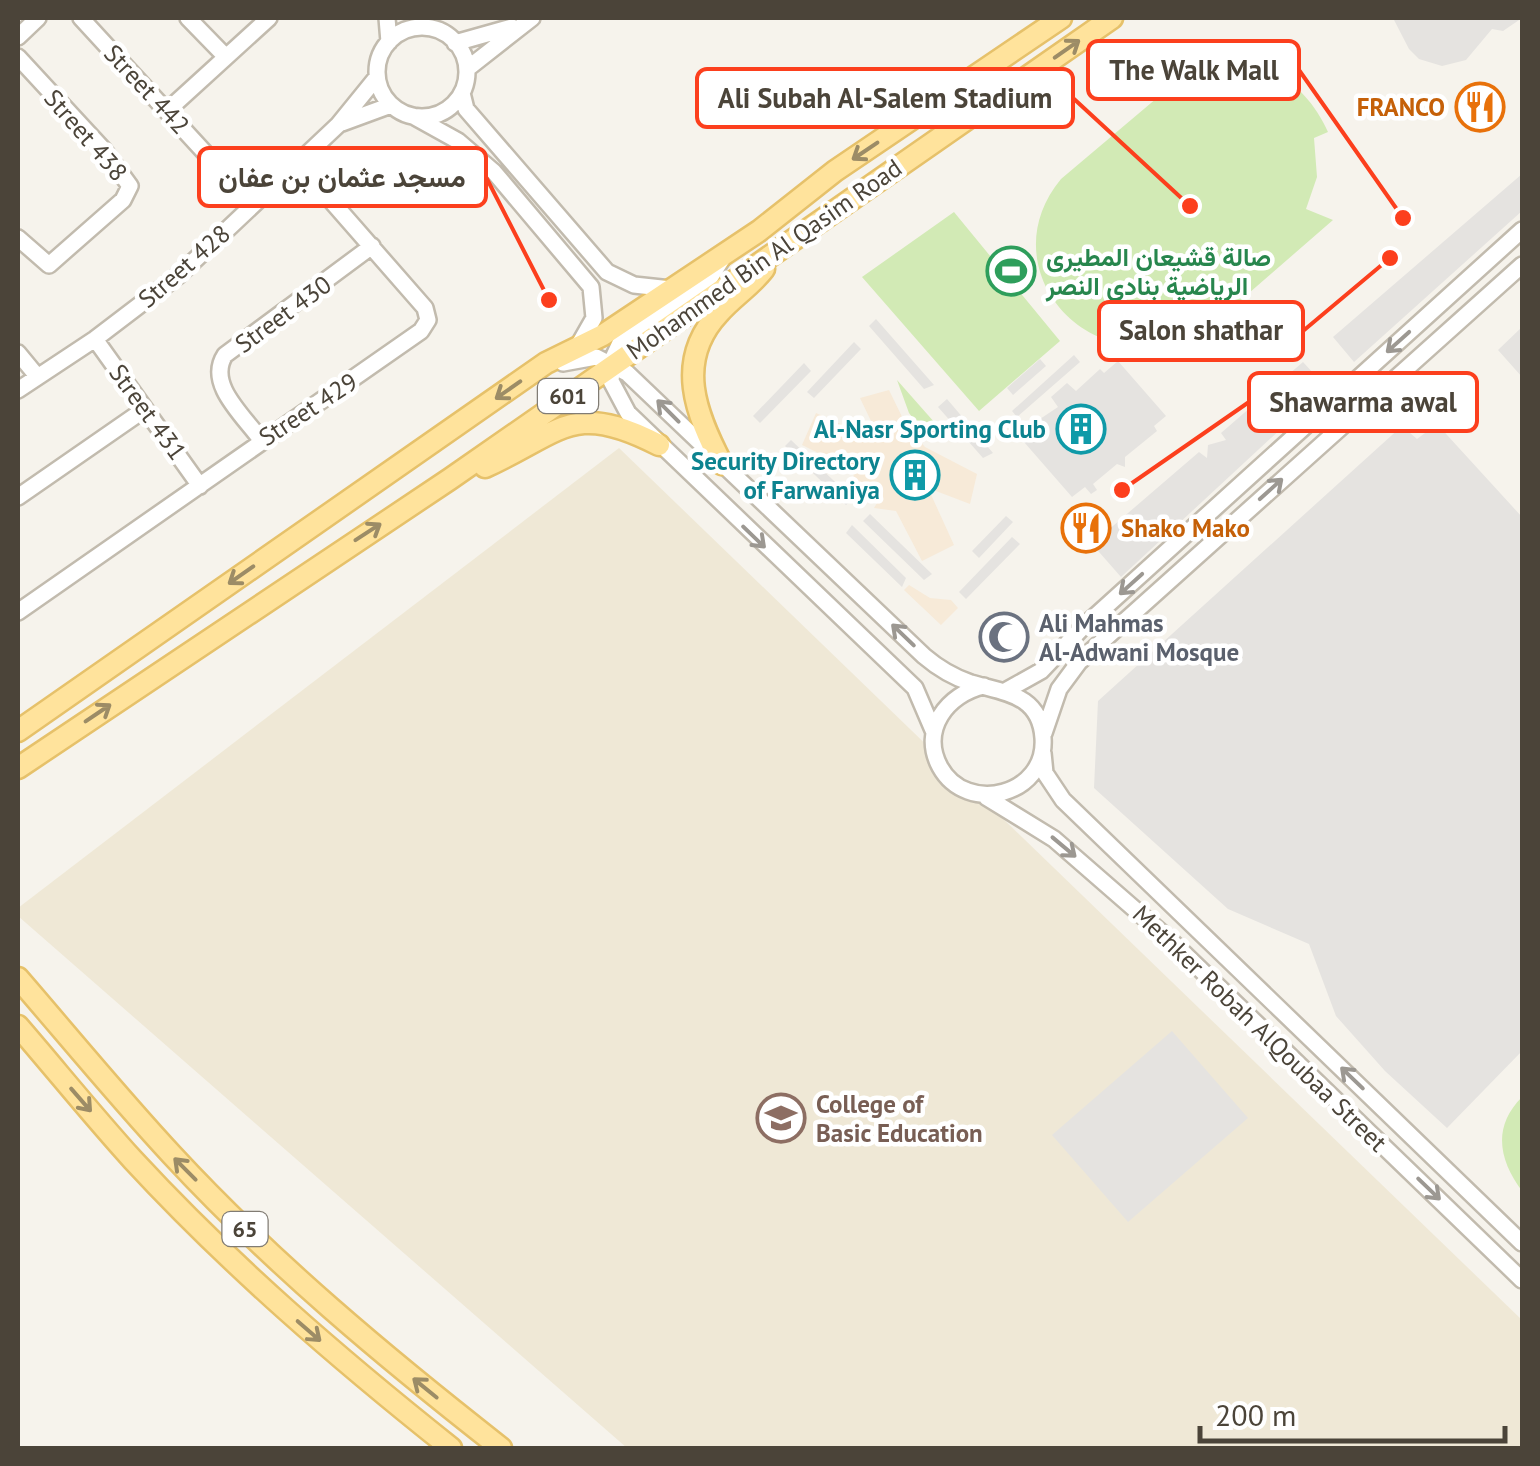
<svg xmlns="http://www.w3.org/2000/svg" width="1540" height="1466" font-family="'PT Sans',Vazirmatn,sans-serif">
<rect width="100%" height="100%" fill="#f6f3ec"/>
<path fill="#f7ead8" d="M 889,390 L 907,427 L 925,447 L 977,474 L 970,504 L 928,488 L 954,545 L 922,561 L 896,511 L 874,508 L 877,503 L 855,488 L 853,470 L 802,445 L 816,413 L 881,442 L 860,398 Z
M 909,585 L 930,598 L 951,600 L 958,608 L 941,625 L 904,590 Z"/>
<path fill="#efe8d6" d="M 619,448 L 1522,1320 L 1522,1448 L 627,1448 L 18,916 L 18,908 Z"/>
<path fill="#d2eab5" d="M 1233,61 C 1278,65 1310,92 1328,132 L 1314,138 L 1317,177 L 1306,209 L 1333,220 L 1180,353 L 1177,340 C 1077,372 992,262 1061,179 L 1183,76 L 1202,66 Z
M 954,212 L 1060,341 L 979,411 L 862,277 Z
M 897,380 L 935,423 L 925,434 L 909,413 Z
M 1522,1097 L 1522,1191 C 1499,1160 1492,1127 1522,1097 Z"/>
<path fill="#e5e3e0" d="M 1393,18 L 1522,18 L 1503,31 L 1492,29 L 1466,60 L 1442,66 L 1419,59 L 1409,49 Z
M 1522,174 L 1522,211 L 1354,362 L 1333,337 Z
M 876,319 L 934,385 L 924,389 L 869,326 Z
M 1522,327 L 1522,377 L 1498,350 Z
M 854,342 L 861,349 L 814,398 L 807,392 Z
M 1074,355 L 1080,362 L 1017,417 L 1012,411 Z
M 1040,359 L 1046,366 L 1013,395 L 1007,388 Z
M 1118,361 L 1166,416 L 1154,426 L 1157,431 L 1125,457 L 1125,467 L 1117,464 L 1093,484 L 1097,490 L 1091,494 L 1085,487 L 1072,497 L 1024,442 L 1036,432 L 1031,425 L 1058,407 L 1051,397 L 1067,383 L 1076,391 L 1100,369 L 1104,373 Z
M 1303,362 L 1326,387 L 1121,577 L 1092,544 L 1199,452 L 1207,458 L 1208,445 L 1226,440 L 1221,433 Z
M 804,363 L 811,371 L 760,423 L 753,416 Z
M 947,399 L 993,453 L 983,458 L 938,407 Z
M 1437,424 L 1522,517 L 1522,1051 L 1447,1128 L 1385,1071 L 1336,1016 L 1309,944 L 1228,909 L 1094,788 L 1098,701 L 1402,426 L 1417,439 Z
M 791,440 L 853,499 L 846,505 L 785,446 Z
M 870,514 L 932,574 L 924,580 L 863,521 Z
M 1006,516 L 1013,522 L 979,558 L 972,551 Z
M 852,525 L 906,578 L 902,587 L 846,533 Z
M 1012,537 L 1020,544 L 966,599 L 959,592 Z
M 1172,1031 L 1248,1118 L 1128,1222 L 1052,1135 Z"/>
<g fill="none" stroke-linecap="round" stroke-linejoin="round">
<g stroke="#c2bbae" stroke-width="20">
<path id="minor" d="M 81,18 L 253,205
M 188,18 L 226,57
M 387,18 L 389,42
M377 72a45 45 0 1 1 90 0a45 45 0 1 1-90 0Z
M 18,37 L 38,18
M 455,43 L 512,27
M 18,57 L 103,149 L 130,186 L 123,200 L 49,265 L 18,238
M 467,69 L 532,18
M 462,93 L 466,109 L 607,272 L 634,285 L 671,289
M 168,110 L 269,18
M 413,116 L 458,141 L 494,172 L 591,287 L 594,318 L 578,346
M 342,123 L 391,105
M 726,253 L 710,278 L 620,343 L 613,358 L 611,381 L 628,413 L 915,688 L 933,730
M 95,339 L 200,486
M 18,353 L 37,376
M 563,363 L 596,357 L 627,373 L 924,656 C 938,668 953,677 971,683 C 1004,693 1040,694 1043,738 C 1047,795 967,816 940,767 C 920,730 947,694 984,686
M 18,390 L 95,339 L 179,275 L 338,125 L 377,77
M 261,440 C 244,416 206,384 225,355 L 372,246
M 18,497 L 145,409
M 18,612 L 421,331 L 428,320 L 425,308 L 299,164
M 1007,690 L 1041,671 L 1081,629 L 1522,230
M 1044,733 L 1059,689 L 1079,662 L 1522,265
M 1043,753 L 1045,773 L 1063,800 L 1522,1243
M 986,797 L 1054,839 L 1170,940 L 1522,1280"/>
</g>
<g stroke="#e6c16a" stroke-width="25">
<path id="major" d="M 722,464 C 696,414 674,361 719,313 C 733,297 751,286 764,269
M 485,467 C 562,432 572,400 659,445
M 18,731 L 546,363 L 603,335 L 759,231 L 835,171 L 1061,18
M 18,768 L 450,479 L 1112,18
M 18,978 C 69,1037 119,1098 172,1155 C 272,1263 386,1358 501,1448
M 18,1026 C 56,1070 93,1116 133,1160 C 230,1265 339,1359 451,1448"/>
</g>
<use href="#minor" stroke="#fff" stroke-width="15"/>
<use href="#major" stroke="#ffe39c" stroke-width="20"/>
</g>
<defs><path id="oneway-shaft" d="M-6 0H5M1.5-3L5.5 0L1.5 3" fill="none" stroke-width="1.6" stroke-linecap="round" stroke-linejoin="round" transform="scale(2.5)"/></defs>
<g stroke="#9c8c66">
<use href="#oneway-shaft" transform="translate(1067 49) rotate(-35)"/>
<use href="#oneway-shaft" transform="translate(865 151) rotate(146)"/>
<use href="#oneway-shaft" transform="translate(508 390) rotate(145)"/>
<use href="#oneway-shaft" transform="translate(368 532) rotate(-33)"/>
<use href="#oneway-shaft" transform="translate(241 575) rotate(145)"/>
<use href="#oneway-shaft" transform="translate(98 713) rotate(-34)"/>
<use href="#oneway-shaft" transform="translate(81 1100) rotate(49)"/>
<use href="#oneway-shaft" transform="translate(185 1169) rotate(-135)"/>
<use href="#oneway-shaft" transform="translate(309 1331) rotate(41)"/>
<use href="#oneway-shaft" transform="translate(425 1388) rotate(-141)"/>
</g>
<g stroke="#9c9892">
<use href="#oneway-shaft" transform="translate(1398 342) rotate(138)"/>
<use href="#oneway-shaft" transform="translate(668 411) rotate(-135)"/>
<use href="#oneway-shaft" transform="translate(1271 489) rotate(-42)"/>
<use href="#oneway-shaft" transform="translate(754 537) rotate(44)"/>
<use href="#oneway-shaft" transform="translate(1131 584) rotate(138)"/>
<use href="#oneway-shaft" transform="translate(903 635) rotate(-136)"/>
<use href="#oneway-shaft" transform="translate(1064 847) rotate(40)"/>
<use href="#oneway-shaft" transform="translate(1352 1078) rotate(-136)"/>
<use href="#oneway-shaft" transform="translate(1429 1189) rotate(44)"/>
</g>
<defs>
<g id="restaurant-ring" transform="scale(2.5)"><circle r="9.5" fill="#fff" stroke="#e8710a" stroke-width="1.5"/><path d="M-5-6h1v4h1v-4h1v4h1v-4h1v5L-1.5 .5V6h-2V.5L-5-1ZM5-6V6H3V1.5H1.5Q1.5-4 5-6Z" fill="#e8710a"/></g>
<g id="stadium-ring" transform="scale(2.5)"><circle r="9.5" fill="#fff" stroke="#2e9e5b" stroke-width="1.5"/><path d="M0-5a6.5 5 0 1 0 0 10a6.5 5 0 1 0 0-10ZM-3.5-1.8h7v3.6h-7Z" fill="#2e9e5b"/></g>
<g id="building-ring" transform="scale(2.5)"><circle r="9.5" fill="#fff" stroke="#0f9aa8" stroke-width="1.5"/><path d="M-4-6H4V6H1V3H-1V6H-4ZM-2.5-4.3h1.7v1.8h-1.7ZM.8-4.3h1.7v1.8H.8ZM-2.5-1h1.7V.8h-1.7ZM.8-1h1.7V.8H.8Z" fill="#0f9aa8"/></g>
<g id="mosque-ring" transform="scale(2.5)"><circle r="9.5" fill="#fff" stroke="#6b7280" stroke-width="1.5"/><path d="M3.5-4.9A6 6 0 1 0 3.5 4.9A5 5 0 1 1 3.5-4.9Z" fill="#6b7280"/></g>
<g id="school-ring" transform="scale(2.5)"><circle r="9.5" fill="#fff" stroke="#8d6e63" stroke-width="1.5"/><path d="M0-5L7-2L0 1L-7-2ZM-4 1L0 2.5L4 1V4Q0 6-4 4Z" fill="#8d6e63"/></g>
</defs>
<g fill-rule="evenodd">
<use href="#restaurant-ring" x="1480" y="107"/>
<use href="#stadium-ring" x="1011" y="271"/>
<use href="#building-ring" x="1081" y="429"/>
<use href="#building-ring" x="915" y="475"/>
<use href="#restaurant-ring" x="1086" y="528"/>
<use href="#mosque-ring" x="1004" y="637"/>
<use href="#school-ring" x="781" y="1118"/>
</g>
<g text-anchor="middle" stroke-width="9" stroke-linejoin="round" paint-order="stroke">
<g fill="#fff" stroke="#817c74" stroke-width="2.5">
<rect x="538" y="379" width="60" height="34" rx="8"/>
<rect x="222.5" y="1212" width="45" height="34" rx="8"/>
</g>
<g font-size="22" font-weight="bold" fill="#4b4439">
<text x="568" y="404">601</text>
<text x="245" y="1237">65</text>
</g>
<g font-size="25" fill="#4b4439" stroke="#fff">
<text transform="translate(147 89) rotate(47)" y="9">Street 442</text>
<text transform="translate(86 135) rotate(49)" y="9">Street 438</text>
<text transform="translate(764 259) rotate(-35)" y="9">Mohammed Bin Al Qasim Road</text>
<text transform="translate(184 266) rotate(-41)" y="9">Street 428</text>
<text transform="translate(283 314) rotate(-36)" y="9">Street 430</text>
<text transform="translate(308 409) rotate(-33)" y="9">Street 429</text>
<text transform="translate(148 412) rotate(54)" y="9">Street 431</text>
<text transform="translate(1260 1028) rotate(44)" y="9">Methker Robah AlQoubaa Street</text>
</g>
<g font-size="25" font-weight="bold" fill="#c56008" stroke="#fff" text-anchor="end">
<text x="1445" y="116">FRANCO</text>
<text x="1121" y="537" text-anchor="start">Shako Mako</text>
</g>
<g font-size="25" font-weight="bold" fill="#27864d" stroke="#fff" text-anchor="start">
<text x="1046" y="266">صالة قشيعان المطيرى<tspan x="1046" dy="29">الرياضية بنادى النصر</tspan></text>
</g>
<g font-size="25" font-weight="bold" fill="#0d838f" stroke="#fff" text-anchor="end">
<text x="1046" y="438">Al-Nasr Sporting Club</text>
<text x="880" y="470">Security Directory<tspan x="880" dy="29">of Farwaniya</tspan></text>
</g>
<g font-size="25" font-weight="bold" fill="#5b616d" stroke="#fff" text-anchor="start">
<text x="1039" y="632">Ali Mahmas<tspan x="1039" dy="29">Al-Adwani Mosque</tspan></text>
</g>
<g font-size="25" font-weight="bold" fill="#785e54" stroke="#fff" text-anchor="start">
<text x="816" y="1113">College of<tspan x="816" dy="29">Basic Education</tspan></text>
</g>
</g>
<path fill="none" stroke="#fc3f1d" stroke-width="4" d="M1403 218L1299 70M1190 206L1073 98M549 300L486 177M1390 258L1303 331M1122 490L1249 402"/>
<g fill="#fc3f1d" stroke="#fff" stroke-width="4">
<circle cx="1403" cy="218" r="10"/>
<circle cx="1190" cy="206" r="10"/>
<circle cx="549" cy="300" r="10"/>
<circle cx="1390" cy="258" r="10"/>
<circle cx="1122" cy="490" r="10"/>
</g>
<g fill="#fff" stroke="#fc3f1d" stroke-width="4">
<rect x="1088" y="41" width="211" height="58" rx="10"/>
<rect x="697" y="69" width="376" height="58" rx="10"/>
<rect x="199" y="148" width="287" height="58" rx="10"/>
<rect x="1099" y="302" width="204" height="58" rx="10"/>
<rect x="1249" y="373" width="228" height="58" rx="10"/>
</g>
<g font-size="28" text-anchor="middle" font-weight="bold" fill="#4b4439">
<text x="1194" y="80">The Walk Mall</text>
<text x="885" y="108">Ali Subah Al-Salem Stadium</text>
<text x="342" y="187">مسجد عثمان بن عفان</text>
<text x="1201" y="340">Salon shathar</text>
<text x="1363" y="412">Shawarma awal</text>
</g>
<rect width="1540" height="1466" fill="none" stroke="#4b4439" stroke-width="40"/>
<path d="M1200 1426v15h305v-15" fill="none" stroke="#4b4439" stroke-width="5"/>
<text x="1215" y="1426" font-size="30" fill="#4b4439" stroke="#ffffff" stroke-width="8" paint-order="stroke">200 m</text>
</svg>
